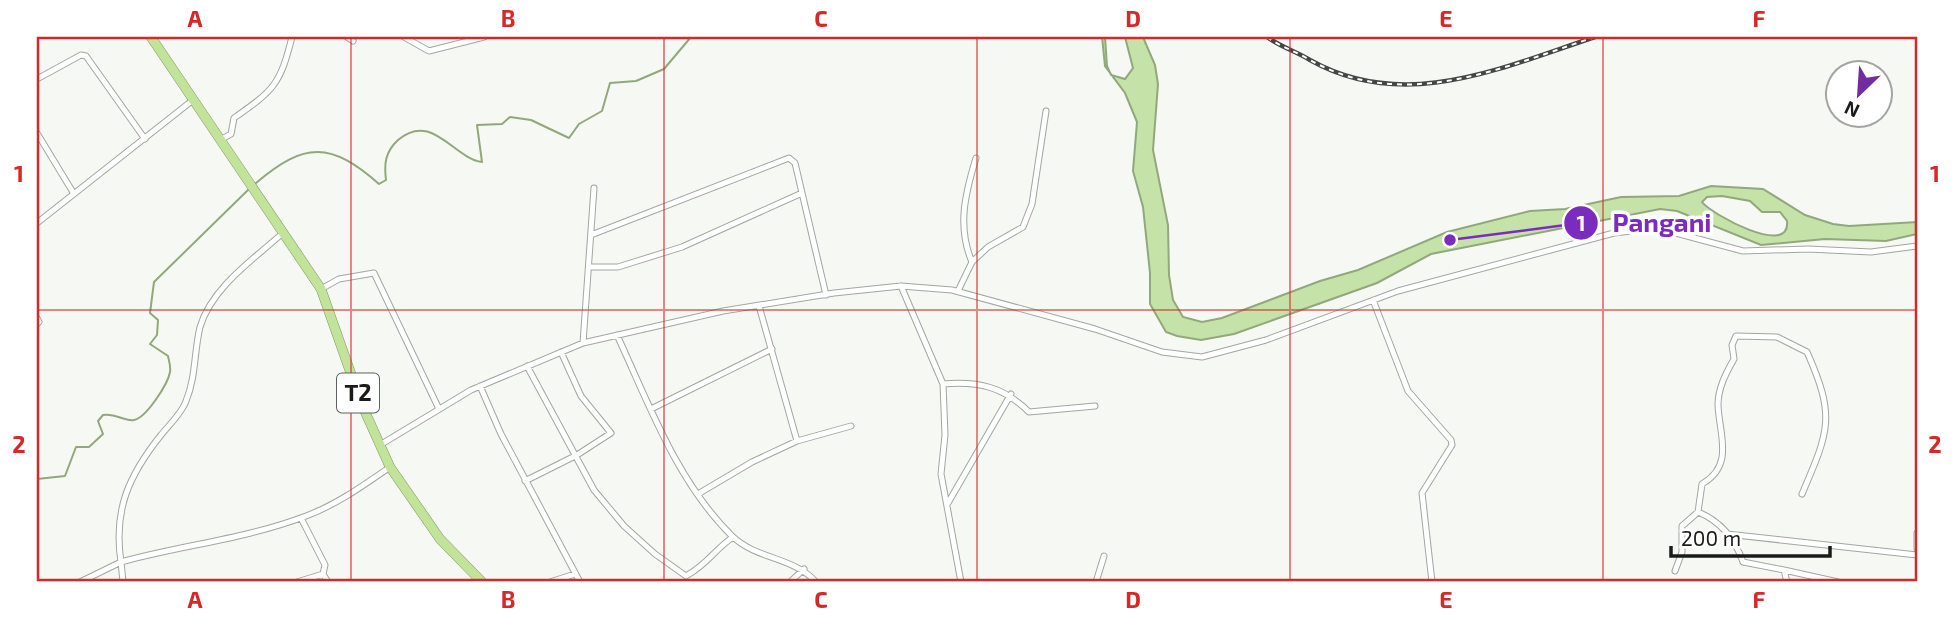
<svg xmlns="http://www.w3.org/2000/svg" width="1954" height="619" font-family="'Exo 2',sans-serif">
<rect width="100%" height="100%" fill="#f6f9f3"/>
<path fill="#c5e2a8" stroke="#92a77d" stroke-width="2" fill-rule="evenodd" d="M 1102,37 L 1105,37 L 1107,66 L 1111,75 L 1125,79 L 1133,68 L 1125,37 L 1143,37 L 1155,65 L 1158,84 L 1153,150 L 1168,225 L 1169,275 L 1173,300 L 1183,317 L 1202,322 L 1222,318 L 1320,281 L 1358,270 L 1447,232 L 1530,211 L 1565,209 L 1621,197 L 1679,196 L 1711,186 L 1763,189 L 1805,215 L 1833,224 L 1849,226 L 1917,222 L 1917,234 L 1886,241 L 1825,239 L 1761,245 L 1677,211 L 1660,209 L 1431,254 L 1377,283 L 1234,334 L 1201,340 L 1177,336 L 1166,332 L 1150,304 L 1150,273 L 1143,207 L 1133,171 L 1137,122 L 1125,93 L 1105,66 ZM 1722,196 L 1750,201 L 1762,212 L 1780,212 L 1787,221 C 1791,258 1711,214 1702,202 L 1707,197 Z"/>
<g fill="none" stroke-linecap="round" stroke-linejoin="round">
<path stroke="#92a77d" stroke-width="2" d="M 256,183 C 305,141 331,142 379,184 L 386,180 C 384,164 385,152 398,140 C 432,111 453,158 482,162 L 477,125 L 502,124 L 510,117 L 531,120 L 569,138 L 579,124 L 602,111 L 610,83 L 636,81 L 664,69 L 691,37
M 37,479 L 65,476 L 76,447 L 89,447 L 103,434 L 98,421 L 103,415 C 116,413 125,422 134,420 C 146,418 168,384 170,372 C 171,367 169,361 168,356 L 150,344 L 157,335 L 158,320 L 150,313 L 154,282 L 249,189"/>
<g stroke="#a3a6a1" stroke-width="7">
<path id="minor" d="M 347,37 L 353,41
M 404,37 L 429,51 L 484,37
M 37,79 L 81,55 L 86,56 L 145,139
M 37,133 L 74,194
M 220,140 L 231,134 L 234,118 C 274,90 280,85 292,37
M 37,223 L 193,100
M 284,232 C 254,259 212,287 200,327 C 194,352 196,377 186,401 C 182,413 169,425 161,435 C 129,475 113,510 121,562 C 182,545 246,539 306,516 C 336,505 364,485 390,467
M 591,235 L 789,158 L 795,163 L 826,295
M 972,262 C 957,227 965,194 976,158
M 590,267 L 618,267 L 682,247 L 802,193
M 901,286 L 943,384 L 945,435 L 941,474 L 961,582
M 321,289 L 339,279 L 374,273 L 439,409
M 958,291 L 972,262 L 988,247 L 1023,227 L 1032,204 L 1046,111
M 1373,300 L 1408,391 L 1451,440 L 1452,445 L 1422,493 L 1432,582
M 759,306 L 797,441
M 37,318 L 39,322 L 37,324
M 617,335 C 649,404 677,482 732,536 C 757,560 792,556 816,582
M 583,343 L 594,188
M 527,366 L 594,490 L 624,526 L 655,554 L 686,576 C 709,563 713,551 733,537
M 943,384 C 979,381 1004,387 1029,412 L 1095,406
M 480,386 L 501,434 L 580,582
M 651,409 L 772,349
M 380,445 L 471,390 L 583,343 L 723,311 L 834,293 L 901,286 L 952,290 L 1095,329 L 1162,352 L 1202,357 L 1266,340 L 1398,291 L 1614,233 L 1657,228 L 1743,251 L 1808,249 L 1871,252 L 1917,246
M 525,481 L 577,455 L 611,433 L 581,396 L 561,352
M 698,494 L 752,462 L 797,441 L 851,426
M 948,503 L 1011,394
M 301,518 L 325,565 L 323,574 L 328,582
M 1917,533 L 1917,549
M 1727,534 L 1917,555
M 1784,570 L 1838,582
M 1675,571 L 1682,552 L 1682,526 L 1698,512
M 80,582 L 121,562 L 123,582
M 297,582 L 323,574
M 550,582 L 575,574
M 790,582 L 804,569
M 1096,582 L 1104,556
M 1787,582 L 1784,570 L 1743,562 C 1735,539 1720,521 1698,512 L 1702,484 C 1735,465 1719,434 1718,405 C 1718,388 1726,373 1734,359 L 1732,345 L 1736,336 L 1777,337 L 1807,352 C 1836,417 1829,431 1802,494"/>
</g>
<g stroke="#7d995d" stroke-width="10">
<path id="trunk" d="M 151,37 L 321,289 L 362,405 L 390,467 L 440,539 L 482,582"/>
</g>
<use href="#minor" stroke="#fff" stroke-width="5"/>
<use href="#trunk" stroke="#c2e49a" stroke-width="9"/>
<g stroke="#454744" stroke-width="4.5">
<path id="rail" d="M 1267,37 C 1281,47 1295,51 1310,60 C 1404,113 1501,68 1595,37"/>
</g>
<use href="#rail" stroke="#fff" stroke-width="2" stroke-dasharray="5" stroke-linecap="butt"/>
</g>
<path fill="none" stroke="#d62828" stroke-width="2" stroke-opacity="0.55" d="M 351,37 L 351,582M 664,37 L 664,582M 977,37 L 977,582M 1290,37 L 1290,582M 1603,37 L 1603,582M 37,310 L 1917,310"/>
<g text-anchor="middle" stroke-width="7" stroke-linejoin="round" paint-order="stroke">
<rect fill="#fff" stroke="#5f605f" stroke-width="2" x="337" y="373.5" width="42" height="39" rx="5"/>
<g font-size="23" font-weight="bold" fill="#1b1c1a">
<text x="358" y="401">T2</text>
</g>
</g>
<path fill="none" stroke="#7b2cbf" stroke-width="2.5" d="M1450 240L1581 223"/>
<g fill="#7b2cbf" stroke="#fff" stroke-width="2.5">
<circle cx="1450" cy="240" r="7"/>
<circle cx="1581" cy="223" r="18"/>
</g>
<g font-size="21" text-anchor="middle" font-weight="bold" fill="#fff">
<text x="1581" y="231">1</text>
</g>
<g font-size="26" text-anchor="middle" font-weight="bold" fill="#7b2cbf" stroke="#fff" stroke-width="7" stroke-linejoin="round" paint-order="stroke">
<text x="1662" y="232">Pangani</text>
</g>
<rect width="1954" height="619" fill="none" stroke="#ffffff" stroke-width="77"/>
<g transform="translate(1859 94) rotate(205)"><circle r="33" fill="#ffffff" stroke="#a4a4a3" stroke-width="2"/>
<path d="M0-5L12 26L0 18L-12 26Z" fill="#732c9f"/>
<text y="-10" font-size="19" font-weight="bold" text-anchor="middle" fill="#1b1c1a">N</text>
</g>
<path d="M1671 546v10h159v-10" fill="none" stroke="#1b1c1a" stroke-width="3.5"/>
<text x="1681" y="546" font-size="21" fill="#1b1c1a" stroke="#ffffff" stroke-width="5" paint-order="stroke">200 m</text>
<rect x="38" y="38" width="1878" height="542" fill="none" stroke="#d62828" stroke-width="2.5"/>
<g font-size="23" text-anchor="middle" font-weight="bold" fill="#d62828">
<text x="195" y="27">A</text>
<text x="508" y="27">B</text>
<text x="821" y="27">C</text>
<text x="1133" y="27">D</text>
<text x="1446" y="27">E</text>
<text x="1759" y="27">F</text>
<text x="19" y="182">1</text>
<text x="1935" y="182">1</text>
<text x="19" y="453">2</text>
<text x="1935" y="453">2</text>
<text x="195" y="608">A</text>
<text x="508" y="608">B</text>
<text x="821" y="608">C</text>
<text x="1133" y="608">D</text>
<text x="1446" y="608">E</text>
<text x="1759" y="608">F</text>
</g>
</svg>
